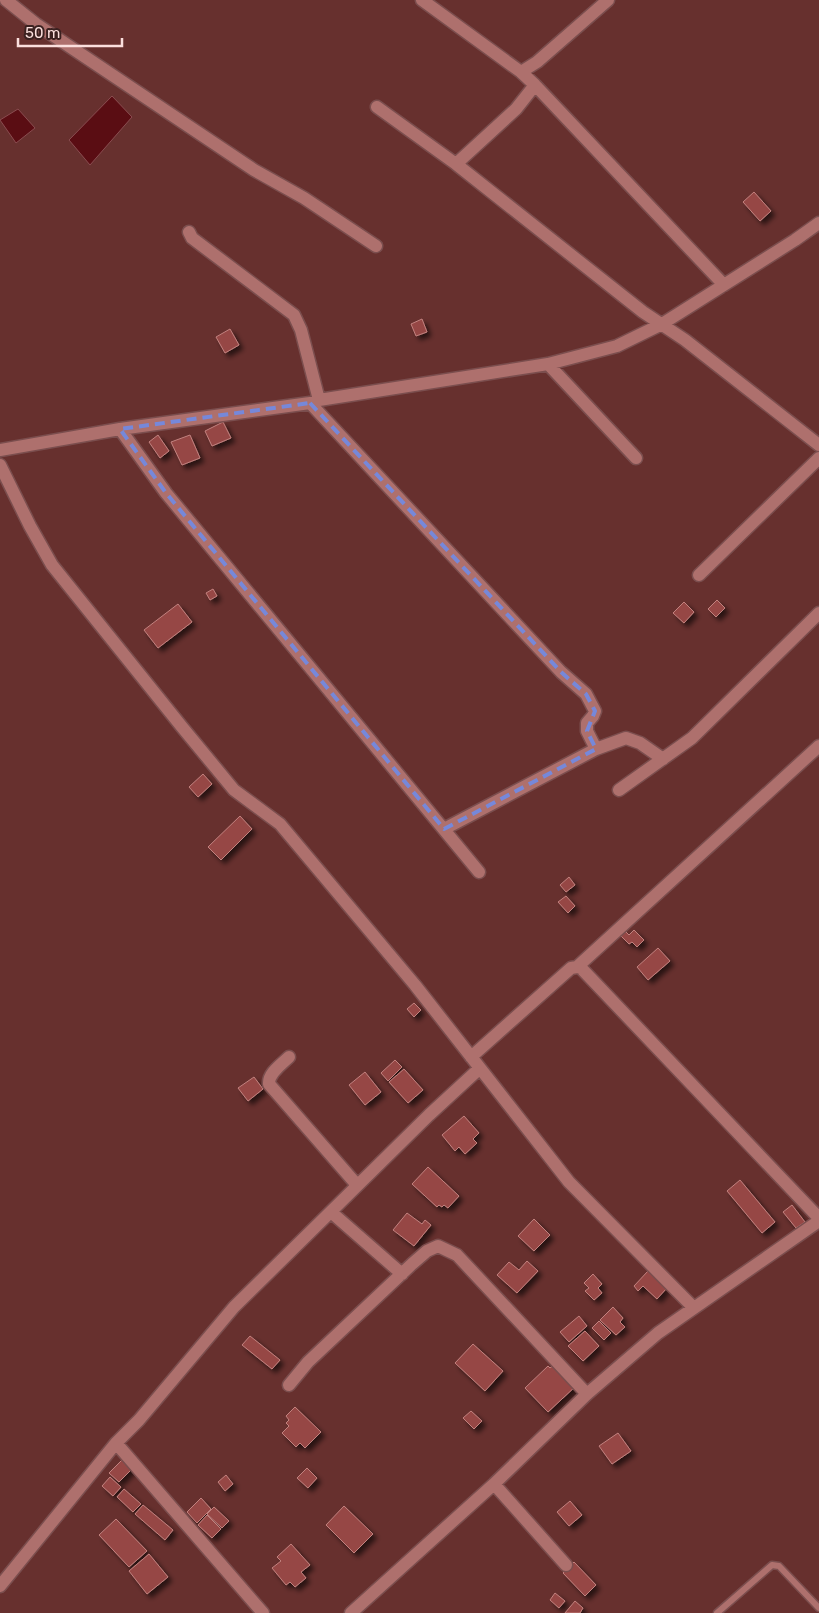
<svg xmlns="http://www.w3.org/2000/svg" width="819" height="1613" font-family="Rubik,sans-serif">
<defs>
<filter id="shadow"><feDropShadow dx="4" dy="4" stdDeviation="2.5" flood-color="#0009"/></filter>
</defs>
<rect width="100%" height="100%" fill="#67302e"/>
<path fill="#5a0d13" stroke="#8a4c50" d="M 112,96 L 132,117 L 90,165 L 69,140 Z
M 18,109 L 35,128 L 16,143 L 0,120 Z"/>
<path fill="#964645" stroke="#c2827f" filter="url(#shadow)" d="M 754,192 L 771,211 L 760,221 L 743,202 Z
M 422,319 L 427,332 L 416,336 L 411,324 Z
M 230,329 L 239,345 L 225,353 L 216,337 Z
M 223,422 L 231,438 L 212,446 L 205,431 Z
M 158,435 L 169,451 L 160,458 L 149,442 Z
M 190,435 L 200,458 L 182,465 L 171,442 Z
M 213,589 L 217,596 L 210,600 L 206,593 Z
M 717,600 L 725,608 L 716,617 L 708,609 Z
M 684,602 L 694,612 L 684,623 L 673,613 Z
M 178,604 L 192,622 L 158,648 L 144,630 Z
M 203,774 L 212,784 L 198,797 L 189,787 Z
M 240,816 L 252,829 L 221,860 L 208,847 Z
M 569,877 L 575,885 L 566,892 L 560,885 Z
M 566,896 L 575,906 L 568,913 L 558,902 Z
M 634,930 L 644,940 L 637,947 L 632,942 L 629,944 L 621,936 L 625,931 L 629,935 Z
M 658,948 L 670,961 L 648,980 L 637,967 Z
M 414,1003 L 421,1010 L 414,1017 L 407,1009 Z
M 395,1060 L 402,1067 L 388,1081 L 381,1073 Z
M 404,1069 L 423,1090 L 408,1103 L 389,1082 Z
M 365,1072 L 381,1092 L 365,1105 L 349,1085 Z
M 254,1077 L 263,1089 L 248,1101 L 238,1088 Z
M 464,1116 L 479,1133 L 473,1139 L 477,1143 L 465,1154 L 459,1147 L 455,1151 L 442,1135 Z
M 428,1167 L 459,1196 L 448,1208 L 444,1205 L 442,1207 L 439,1205 L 437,1207 L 412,1184 Z
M 740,1180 L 775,1222 L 762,1233 L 727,1191 Z
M 792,1205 L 805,1222 L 796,1228 L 783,1212 Z
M 407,1213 L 422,1224 L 425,1220 L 431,1225 L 414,1246 L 393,1230 Z
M 534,1219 L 550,1235 L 534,1251 L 518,1236 Z
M 527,1261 L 538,1271 L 517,1293 L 497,1275 L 509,1262 L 519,1270 Z
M 648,1271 L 666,1289 L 657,1299 L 643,1286 L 638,1291 L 634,1286 Z
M 593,1274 L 602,1284 L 598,1288 L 602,1293 L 594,1300 L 585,1291 L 589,1288 L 584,1283 Z
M 613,1307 L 623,1318 L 620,1322 L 625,1327 L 616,1335 L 600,1320 Z
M 579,1316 L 587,1326 L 569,1342 L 560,1332 Z
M 599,1321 L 611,1333 L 604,1340 L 592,1328 Z
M 585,1331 L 599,1346 L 583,1361 L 568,1346 Z
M 250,1336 L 280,1360 L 272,1369 L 242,1345 Z
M 473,1344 L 503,1371 L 485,1391 L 455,1363 Z
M 556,1363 L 577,1385 L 548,1412 L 525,1388 L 548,1366 L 550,1368 Z
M 295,1407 L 321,1432 L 305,1448 L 300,1443 L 296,1447 L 282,1433 L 289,1426 L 286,1423 L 289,1420 L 286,1416 Z
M 471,1411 L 482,1421 L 474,1429 L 463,1418 Z
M 618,1433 L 631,1451 L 612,1464 L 599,1446 Z
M 126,1456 L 136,1465 L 119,1482 L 109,1473 Z
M 307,1468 L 317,1478 L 308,1488 L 297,1478 Z
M 226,1475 L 233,1484 L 225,1491 L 218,1482 Z
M 110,1477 L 121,1487 L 113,1496 L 102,1486 Z
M 124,1489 L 141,1504 L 133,1512 L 117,1497 Z
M 201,1498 L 211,1509 L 197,1523 L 187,1512 Z
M 570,1501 L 582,1515 L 569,1526 L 557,1512 Z
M 143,1505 L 173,1530 L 165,1540 L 135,1514 Z
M 344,1506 L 373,1534 L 354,1553 L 326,1525 Z
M 214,1507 L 229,1521 L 222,1528 L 207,1514 Z
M 207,1515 L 221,1529 L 212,1538 L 198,1525 Z
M 116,1519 L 147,1551 L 129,1567 L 99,1535 Z
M 291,1544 L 310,1565 L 301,1572 L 306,1578 L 295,1587 L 290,1582 L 286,1585 L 272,1568 L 281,1561 L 277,1557 Z
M 149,1554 L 168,1577 L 147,1594 L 129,1571 Z
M 574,1562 L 596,1585 L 585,1596 L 563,1573 Z
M 555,1593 L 565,1601 L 559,1608 L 550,1600 Z
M 575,1601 L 583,1608 L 580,1613 L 565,1613 Z"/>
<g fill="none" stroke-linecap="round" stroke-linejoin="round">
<g stroke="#7b4e4e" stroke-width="9">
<path id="service" d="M 717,1613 L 772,1565 L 779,1566 L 819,1608"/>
</g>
<g stroke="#7b4e4e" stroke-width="15">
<path id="minor" d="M 6,0 L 36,24 L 254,170 L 304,198 L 376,246
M 422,0 L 521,72 L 535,85 L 724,285
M 521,72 L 537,62 L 608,0
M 377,107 L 456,164 L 643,312 L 685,340 L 819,445
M 456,164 L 516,109 L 535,85
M 189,232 L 192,238 L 294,315 L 301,330 L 319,400
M 548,364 L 636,458
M 310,403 L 561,672 L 586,694 L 595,711 L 593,716 L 587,723 L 587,731 L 596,749 L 626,738 L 640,743 L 663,759
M 120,429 L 166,493 L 479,872
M 0,450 L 120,429 L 310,403 L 319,400 L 548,364 L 617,346 L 662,324 L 795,240 L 819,223
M 0,465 L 30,526 L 52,565 L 182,727 L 234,790 L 280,824 L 415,985 L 569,1182 L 694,1308
M 699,575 L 819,458
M 619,790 L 692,738 L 819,613
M 444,829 L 596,749
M 577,967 L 819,746
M 289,1057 C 282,1064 268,1073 269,1084 L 357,1185
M 471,1057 L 571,968 L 577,967 L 581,968 L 819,1218
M 331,1212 L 402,1274
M 289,1385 L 308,1362 L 412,1264 L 427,1251 L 438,1246 L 457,1255 L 587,1394
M 116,1443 L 263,1613
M 494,1484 L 566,1565
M 0,1586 L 116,1443 L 139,1420 L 234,1307 L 429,1115 L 480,1068
M 351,1613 L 494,1484 L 587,1394 L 658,1333 L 819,1221"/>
</g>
<use href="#service" stroke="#ae706d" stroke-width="6"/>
<use href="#minor" stroke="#ae706d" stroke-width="12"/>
</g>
<path fill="none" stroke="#7688da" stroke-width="4" stroke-dasharray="10 6" stroke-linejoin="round" d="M 310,403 L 561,672 L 586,694 L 595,711 L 587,731 L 596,749 L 444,829 L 166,493 L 120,429 Z"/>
<path d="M18 38v8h104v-8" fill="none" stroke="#fbdfdd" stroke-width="2.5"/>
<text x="25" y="38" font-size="15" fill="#fbdfdd" stroke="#3b2120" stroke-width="4" paint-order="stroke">50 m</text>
</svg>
